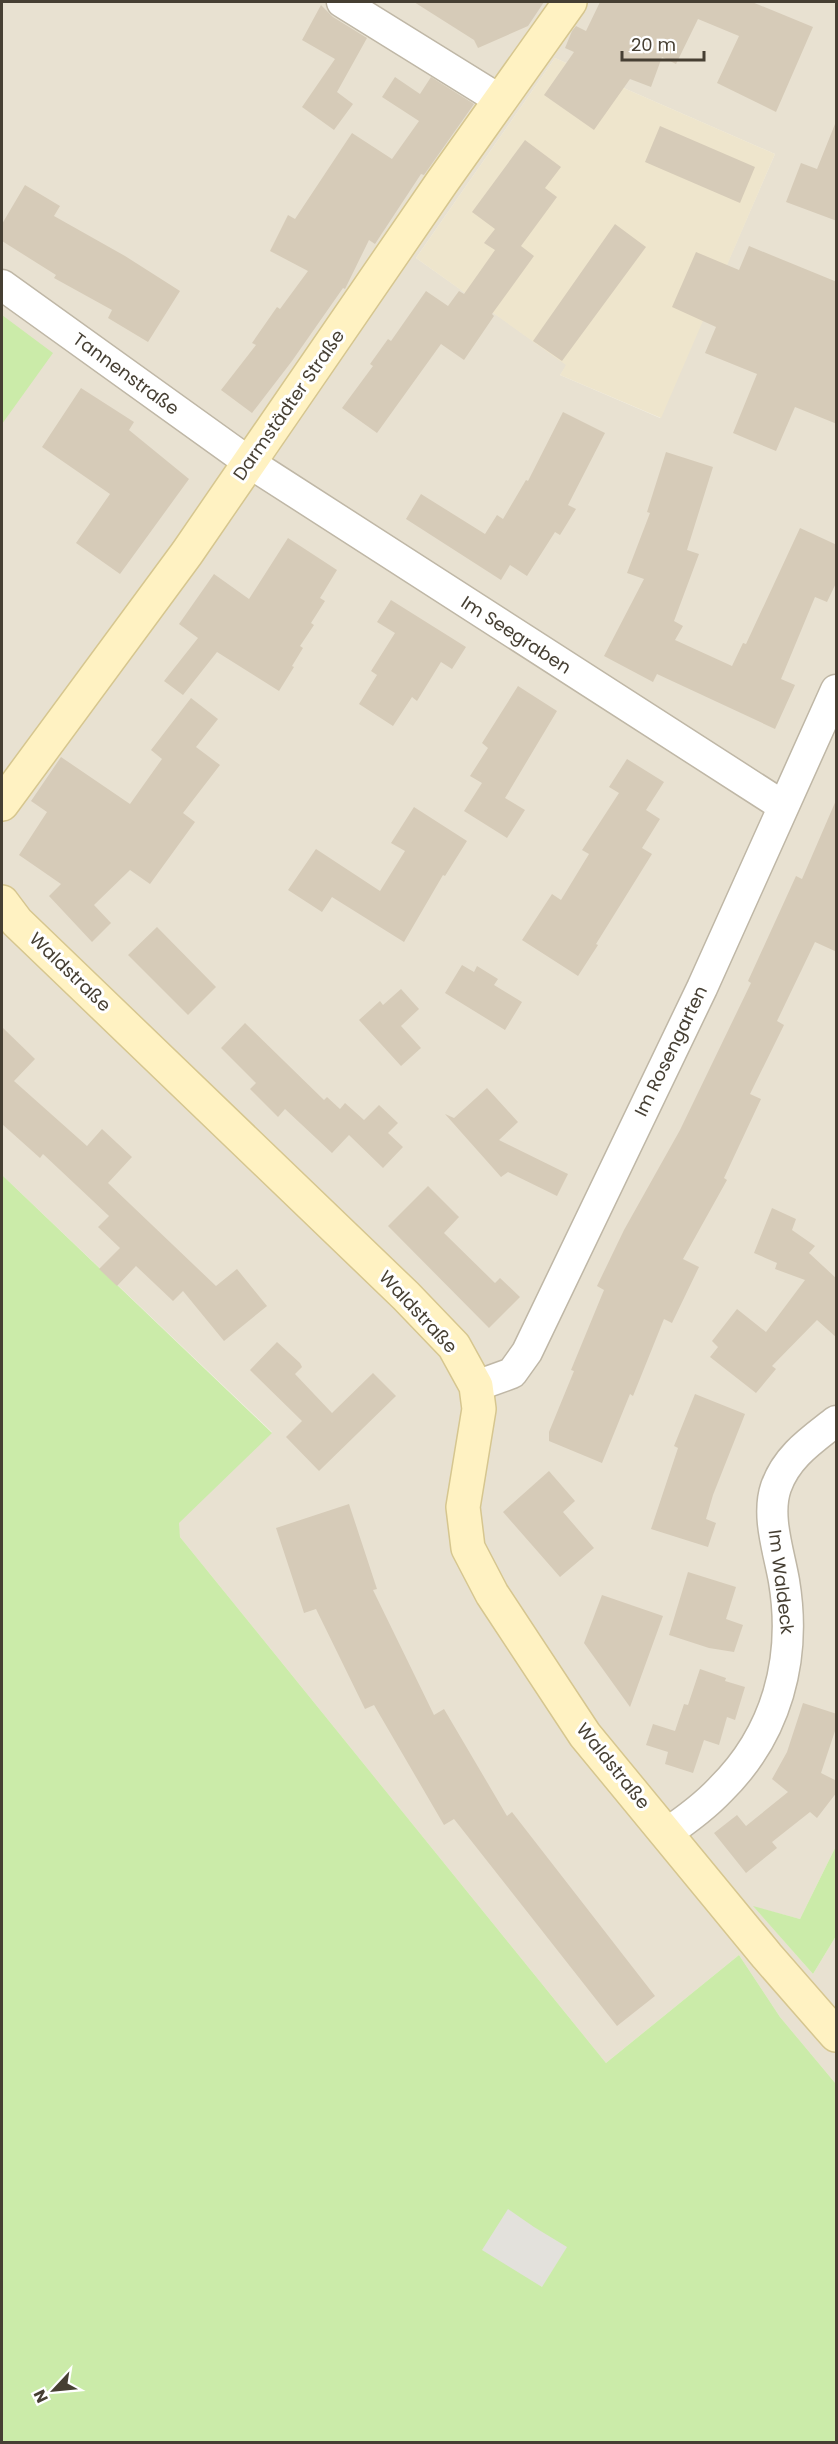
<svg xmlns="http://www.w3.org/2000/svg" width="838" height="2444" font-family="Poppins,sans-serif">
<rect width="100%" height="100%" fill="#f3efe4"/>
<path fill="#e8e1d1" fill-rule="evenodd" d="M 2,2 L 836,2 L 836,1846 L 800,1919 L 754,1907 L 813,1974 L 836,1936 L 836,2084 L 780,2017 L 739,1955 L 606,2063 L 180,1537 L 178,1523 L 272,1432 L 2,1175 ZM 555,58 L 775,154 L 660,418 L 560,375 L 567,365 L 416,258 Z"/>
<path fill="#eee5cc" d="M 555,58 L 775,154 L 661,418 L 560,375 L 566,365 L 416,258 Z"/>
<path fill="#cbeba9" d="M 2,315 L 53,353 L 2,424 Z
M 2,1175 L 272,1433 L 179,1523 L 180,1537 L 606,2063 L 739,1955 L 780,2017 L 836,2084 L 836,2442 L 2,2442 Z
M 836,1846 L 836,1936 L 813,1974 L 753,1906 L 800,1919 Z"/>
<path fill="#e3e1dc" d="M 508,2209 L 534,2227 L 567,2247 L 542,2287 L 482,2250 Z"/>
<path fill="#d6cbb8" d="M 414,2 L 544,2 L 528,26 L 478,48 L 474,40 Z
M 600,2 L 752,2 L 813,27 L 776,112 L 717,83 L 739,36 L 698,19 L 676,64 L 662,57 L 651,87 L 630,79 L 594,130 L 544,95 L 574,52 L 565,48 L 572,31 L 576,26 L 586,31 Z
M 321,5 L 333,17 L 367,38 L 337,92 L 353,104 L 334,130 L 302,107 L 335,59 L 302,40 Z
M 395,77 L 420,94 L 431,77 L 474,104 L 424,175 L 421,174 L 375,244 L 369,240 L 345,289 L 343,288 L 292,361 L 252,413 L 221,390 L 256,345 L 252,343 L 277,307 L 280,309 L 308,271 L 270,251 L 288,215 L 295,219 L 352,133 L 392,159 L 419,121 L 382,97 Z
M 835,124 L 837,124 L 837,221 L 786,202 L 801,163 L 817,169 Z
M 660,126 L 755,167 L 740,203 L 645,162 Z
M 525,140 L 561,167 L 545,188 L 557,197 L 521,246 L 534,256 L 492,314 L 494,316 L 464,360 L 441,344 L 377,433 L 342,408 L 373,366 L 370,364 L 388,339 L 391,341 L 426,291 L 448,306 L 459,291 L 464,294 L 495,250 L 484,243 L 495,229 L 472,212 Z
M 25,185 L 60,206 L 54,216 L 125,256 L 180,291 L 148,342 L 108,318 L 112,310 L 54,278 L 56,275 L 2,241 L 2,224 Z
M 615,224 L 646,247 L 562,361 L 533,341 Z
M 749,246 L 837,282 L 837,424 L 795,407 L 776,451 L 733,433 L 757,374 L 705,353 L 716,327 L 672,307 L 696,252 L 739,270 Z
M 81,388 L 134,422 L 129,430 L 189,479 L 120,574 L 76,543 L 110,494 L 42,447 Z
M 563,412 L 605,433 L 568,505 L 576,509 L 560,535 L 555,532 L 527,576 L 510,565 L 501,580 L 406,519 L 421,494 L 485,534 L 497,515 L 503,519 L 526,480 L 528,481 Z
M 666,452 L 713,467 L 687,550 L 699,554 L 674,621 L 683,626 L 675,640 L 732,666 L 743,643 L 746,644 L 800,528 L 837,545 L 837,581 L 827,602 L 815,597 L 781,679 L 795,685 L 775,729 L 657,674 L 653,682 L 604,656 L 644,579 L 627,573 L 650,513 L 647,512 Z
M 288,538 L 337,570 L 320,598 L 325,601 L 311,623 L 314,625 L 300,646 L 303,648 L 292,666 L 294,667 L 279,691 L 217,652 L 183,695 L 164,681 L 198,638 L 179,624 L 214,574 L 249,599 Z
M 391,600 L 466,647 L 452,669 L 441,662 L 417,701 L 412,697 L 393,726 L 359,704 L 377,675 L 371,671 L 395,633 L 377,622 Z
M 518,686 L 557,711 L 505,798 L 525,810 L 507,838 L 464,811 L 482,783 L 470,776 L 488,748 L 482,743 Z
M 191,698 L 218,719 L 196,747 L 220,765 L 183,813 L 195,822 L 150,884 L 130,870 L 94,905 L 111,923 L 92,942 L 49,896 L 61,884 L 19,855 L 47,812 L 31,801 L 61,757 L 130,804 L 162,759 L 151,750 Z
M 627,759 L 664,782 L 646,810 L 660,819 L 642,848 L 652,854 L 596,944 L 598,945 L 578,976 L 522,940 L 552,894 L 561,900 L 589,854 L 582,850 L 619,793 L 609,787 Z
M 837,798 L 837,952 L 815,942 L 777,1021 L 784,1025 L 750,1094 L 761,1099 L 724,1178 L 727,1180 L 683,1259 L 699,1267 L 672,1323 L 664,1319 L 633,1396 L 630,1394 L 602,1463 L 549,1441 L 549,1432 L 574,1371 L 571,1370 L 604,1290 L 597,1286 L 624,1230 L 680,1130 L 751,983 L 748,981 L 796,876 L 802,879 Z
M 414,807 L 467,841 L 445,876 L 443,875 L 404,942 L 332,897 L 322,912 L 288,890 L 316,849 L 380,891 L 405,851 L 391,843 Z
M 157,927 L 216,987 L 188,1015 L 128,955 Z
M 462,965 L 474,972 L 477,966 L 498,979 L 494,985 L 522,1002 L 505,1030 L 445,993 Z
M 401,989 L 419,1009 L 401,1026 L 421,1048 L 401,1066 L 359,1020 L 380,1001 L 383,1005 Z
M 245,1023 L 324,1100 L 327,1097 L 340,1109 L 345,1103 L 364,1120 L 379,1105 L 398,1123 L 388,1133 L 403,1147 L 383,1168 L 349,1135 L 332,1153 L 285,1109 L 278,1117 L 250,1089 L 256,1083 L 221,1048 Z
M 2,1027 L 35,1059 L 14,1081 L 87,1146 L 102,1129 L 132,1157 L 108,1183 L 216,1286 L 237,1269 L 267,1306 L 224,1341 L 183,1291 L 173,1301 L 136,1266 L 117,1286 L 99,1269 L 120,1248 L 98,1227 L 109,1216 L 43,1154 L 40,1158 L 2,1124 Z
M 487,1088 L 518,1122 L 499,1140 L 568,1174 L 557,1196 L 508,1172 L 501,1177 L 445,1114 L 454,1118 Z
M 428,1186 L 459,1217 L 444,1233 L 495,1283 L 500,1278 L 520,1297 L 489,1328 L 388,1226 Z
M 772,1208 L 796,1219 L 792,1230 L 815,1246 L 809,1253 L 837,1279 L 837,1338 L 817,1320 L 772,1366 L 776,1369 L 756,1393 L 710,1357 L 718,1347 L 712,1341 L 737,1309 L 766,1332 L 805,1280 L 775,1269 L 777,1263 L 754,1253 Z
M 277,1342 L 300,1363 L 302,1367 L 295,1374 L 332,1413 L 373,1373 L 396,1396 L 319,1471 L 286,1437 L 302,1421 L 250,1370 Z
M 695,1394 L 745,1414 L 713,1495 L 706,1519 L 716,1523 L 708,1547 L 651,1529 L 678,1448 L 674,1446 Z
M 549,1471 L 575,1501 L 563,1512 L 594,1548 L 560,1577 L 503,1512 Z
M 349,1504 L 377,1589 L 373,1590 L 434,1715 L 444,1709 L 507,1816 L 512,1812 L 655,1996 L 617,2026 L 454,1819 L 444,1825 L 374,1705 L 365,1709 L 316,1609 L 304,1613 L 276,1528 Z
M 688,1572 L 736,1587 L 726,1619 L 743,1625 L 734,1652 L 709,1648 L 669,1635 Z
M 602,1595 L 663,1616 L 630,1707 L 584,1643 Z
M 700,1669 L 726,1678 L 725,1681 L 745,1687 L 735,1720 L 727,1717 L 719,1745 L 704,1740 L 693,1773 L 665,1764 L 668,1752 L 646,1745 L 653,1724 L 675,1731 L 684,1704 L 688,1705 Z
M 803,1703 L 837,1714 L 837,1725 L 821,1773 L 837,1781 L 837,1792 L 817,1818 L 810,1812 L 772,1842 L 777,1848 L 746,1873 L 714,1833 L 737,1815 L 746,1826 L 788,1792 L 772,1779 L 787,1752 Z"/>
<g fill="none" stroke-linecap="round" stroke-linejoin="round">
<g stroke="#bfb7a6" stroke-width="33">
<path id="street" d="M 342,2 L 500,100
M 2,285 L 250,463 L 783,806
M 476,1386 L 512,1373 L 527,1352 L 702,988 L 836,690
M 667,1833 C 686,1820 704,1807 720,1790 C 777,1734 797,1659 784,1581 C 779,1552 766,1516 776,1487 C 787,1456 812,1440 836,1421"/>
</g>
<g stroke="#d6c68f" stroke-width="36">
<path id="secondary" d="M 2,804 L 187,553 L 442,182 L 570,2
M 2,902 L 17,922 L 406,1296 L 454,1346 L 476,1386 L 479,1409 L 463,1507 L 468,1548 L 492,1594 L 585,1735 L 767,1956 L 836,2035"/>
</g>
<use href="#street" stroke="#fff" stroke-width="30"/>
<use href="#secondary" stroke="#fff2c2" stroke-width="33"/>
</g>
<g text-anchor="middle" stroke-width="6" stroke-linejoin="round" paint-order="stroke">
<g font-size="18" fill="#463f33" stroke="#fff">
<text transform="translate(126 374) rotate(36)" y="6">Tannenstraße</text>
<text transform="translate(289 405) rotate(-55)" y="6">Darmstädter Straße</text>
<text transform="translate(516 635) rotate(33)" y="6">Im Seegraben</text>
<text transform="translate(70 972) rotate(44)" y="6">Waldstraße</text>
<text transform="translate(671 1051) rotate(-64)" y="6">Im Rosengarten</text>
<text transform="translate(418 1312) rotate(47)" y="6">Waldstraße</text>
<text transform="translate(781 1582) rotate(83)" y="6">Im Waldeck</text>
<text transform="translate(613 1766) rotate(51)" y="6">Waldstraße</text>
</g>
</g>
<rect width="838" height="2444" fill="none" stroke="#463f33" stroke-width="6"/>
<g transform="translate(54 2390) rotate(244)" stroke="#ffffff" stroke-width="4.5" paint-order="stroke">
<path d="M0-4.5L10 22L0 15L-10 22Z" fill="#463f33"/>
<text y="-9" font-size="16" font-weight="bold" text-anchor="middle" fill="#463f33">N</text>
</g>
<path d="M622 51v9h82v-9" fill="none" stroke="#463f33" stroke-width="3"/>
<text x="631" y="51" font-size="18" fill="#463f33" stroke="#ffffff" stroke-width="4.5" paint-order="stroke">20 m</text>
</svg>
